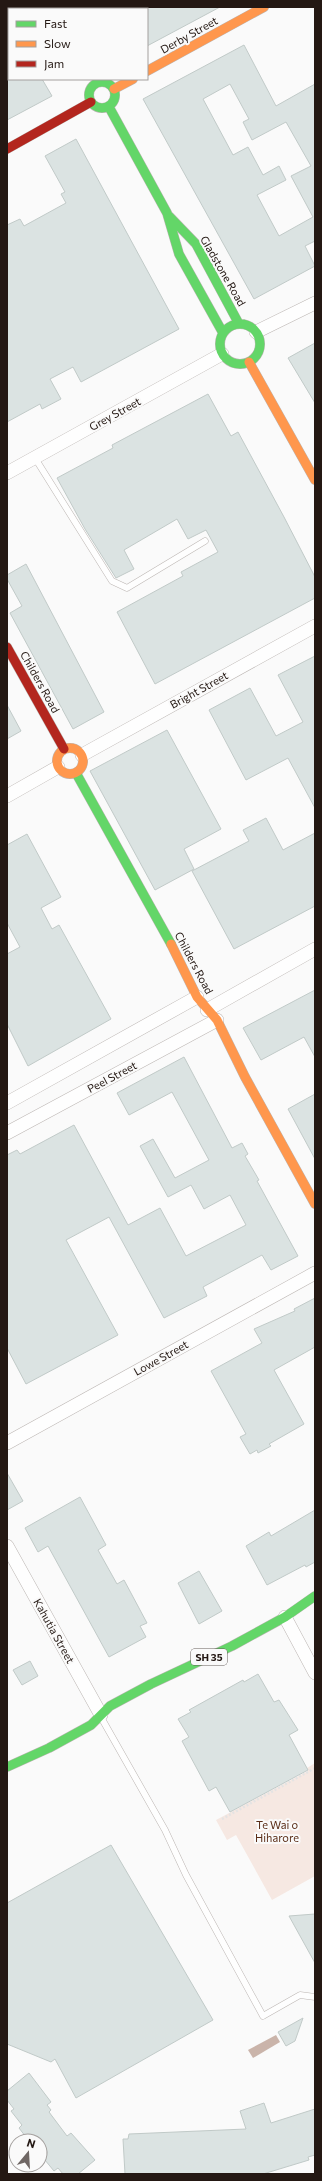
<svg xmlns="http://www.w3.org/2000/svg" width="322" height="2181" font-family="Commissioner,sans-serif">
<rect width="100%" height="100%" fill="#fafafa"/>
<path fill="#f6e8e2" d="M 315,1763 L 315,1876 L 272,1900 L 236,1835 L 227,1840 L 216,1820 L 308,1771 L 307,1768 Z"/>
<path fill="#cab4aa" d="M 276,2035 L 280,2042 L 253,2058 L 248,2050 Z"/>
<path fill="#dbe3e2" stroke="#c1cac8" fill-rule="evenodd" d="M 147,7 L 220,7 L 147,46 Z
M 244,45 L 276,106 L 315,84 L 315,241 L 305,246 L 315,266 L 254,299 L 143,99 ZM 230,84 L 249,119 L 243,122 L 252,140 L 286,122 L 311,166 L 291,176 L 313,217 L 279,236 L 257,195 L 286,180 L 279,166 L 263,175 L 248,147 L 233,155 L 203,99 Z
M 7,79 L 42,79 L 52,96 L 7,120 Z
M 76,139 L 179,329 L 81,382 L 73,367 L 50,379 L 61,399 L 42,409 L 40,404 L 7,422 L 7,225 L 20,219 L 24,226 L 66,203 L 61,194 L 65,192 L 45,156 Z
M 315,343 L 315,403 L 288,358 Z
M 208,394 L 231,436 L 238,432 L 284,517 L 315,577 L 315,598 L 155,684 L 117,612 L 183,576 L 181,572 L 218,552 L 206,530 L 188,539 L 177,519 L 124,550 L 134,569 L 116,578 L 85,529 L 57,478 L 113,448 L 112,445 Z
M 26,564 L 104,712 L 73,729 L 10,613 L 22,606 L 7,579 L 7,575 Z
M 315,656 L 315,808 L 288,758 L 246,780 L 209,710 L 250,688 L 276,736 L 303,722 L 278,675 Z
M 7,705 L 21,731 L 7,739 Z
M 167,730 L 221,829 L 184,849 L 194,869 L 155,890 L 90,771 Z
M 266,818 L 283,850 L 315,833 L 315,906 L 234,949 L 192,871 L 249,841 L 243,830 Z
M 27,834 L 61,897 L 41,908 L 52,929 L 59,925 L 111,1019 L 28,1066 L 7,1024 L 7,954 L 20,947 L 7,923 L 7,845 Z
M 315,990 L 315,1057 L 304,1037 L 261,1060 L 243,1028 Z
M 184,1057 L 232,1148 L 242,1143 L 248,1154 L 245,1156 L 259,1180 L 257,1181 L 298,1256 L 271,1270 L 262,1255 L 203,1287 L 207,1296 L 164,1318 L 109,1217 L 66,1240 L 118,1335 L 26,1384 L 7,1348 L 7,1155 L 17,1150 L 20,1154 L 74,1125 L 128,1225 L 160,1208 L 186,1256 L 246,1225 L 230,1195 L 204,1209 L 191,1185 L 168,1197 L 140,1146 L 153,1139 L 175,1178 L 209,1160 L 172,1092 L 129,1115 L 117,1093 Z
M 315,1094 L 315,1159 L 288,1109 Z
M 315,1298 L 315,1347 L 274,1370 L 304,1424 L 269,1444 L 271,1446 L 258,1453 L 257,1450 L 250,1454 L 240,1437 L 246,1434 L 211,1371 L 262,1343 L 254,1329 L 295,1311 L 294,1309 Z
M 7,1473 L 23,1501 L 7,1510 Z
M 80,1497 L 106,1545 L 98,1550 L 117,1584 L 124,1580 L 147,1623 L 140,1626 L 146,1637 L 109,1657 L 48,1546 L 38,1552 L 25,1528 Z
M 315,1510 L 315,1562 L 306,1567 L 305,1565 L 267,1585 L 246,1546 L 269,1532 L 271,1536 Z
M 199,1571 L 222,1611 L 199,1624 L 178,1583 Z
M 30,1661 L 38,1676 L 22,1685 L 13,1670 Z
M 258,1674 L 274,1702 L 279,1700 L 298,1730 L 289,1735 L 308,1770 L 230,1812 L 216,1787 L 209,1791 L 182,1741 L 189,1737 L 178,1719 L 191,1712 L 189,1710 L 243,1680 L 244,1682 Z
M 111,1845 L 213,2020 L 76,2098 L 55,2059 L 51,2062 L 7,2044 L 7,1903 Z
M 315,1914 L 315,1963 L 289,1916 Z
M 303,2018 L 295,2041 L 286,2046 L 278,2032 Z
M 29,2073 L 51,2102 L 47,2105 L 51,2110 L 49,2112 L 67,2136 L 71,2133 L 95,2160 L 78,2174 L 63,2174 L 58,2168 L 54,2171 L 40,2154 L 40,2141 L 29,2141 L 19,2128 L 22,2125 L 11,2111 L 14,2109 L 7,2100 L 7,2091 Z
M 264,2103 L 271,2123 L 315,2109 L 315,2155 L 308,2157 L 309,2160 L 263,2174 L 125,2174 L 123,2139 L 128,2139 L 129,2134 L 246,2129 L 240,2111 Z"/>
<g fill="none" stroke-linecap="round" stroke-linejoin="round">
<g stroke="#bcb6b3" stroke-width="7">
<path id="lane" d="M 35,458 L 112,581 L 127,588 L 205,541
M 102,1719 L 165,1830 L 186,1875 L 263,2016 L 300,1995 L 315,1997"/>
</g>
<g stroke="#bcb6b3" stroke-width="14">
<path id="street" d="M 256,332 L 315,303
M 7,473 L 222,354
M 82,755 L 315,626
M 7,796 L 58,767
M 207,1010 L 315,949
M 7,1103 L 197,997
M 7,1133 L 217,1020
M 7,1443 L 315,1273
M 7,1546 L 101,1715
M 285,1617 L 315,1673"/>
</g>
<g stroke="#bcb6b3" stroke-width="10">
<path id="fast" d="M89 95a13 13 0 1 1 26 0a13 13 0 1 1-26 0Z
M 109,107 L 167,213 L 179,254 L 223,333
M 169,216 L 196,244 L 239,324
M220 344a20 20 0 1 1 40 0a20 20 0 1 1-40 0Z
M 76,773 L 171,944
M 7,1767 L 49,1748 L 91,1725 L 110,1706 L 151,1684 L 232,1646 L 285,1617 L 315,1596"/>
</g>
<g stroke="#bcb6b3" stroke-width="10">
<path id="slow" d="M 147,71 L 264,7
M 114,89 L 133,79
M 249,362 L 315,480
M57 761a13 13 0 1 1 26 0a13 13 0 1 1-26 0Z
M 171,944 L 197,997 L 217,1020 L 245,1077 L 315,1204"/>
</g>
<g stroke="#bcb6b3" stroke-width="10">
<path id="jam" d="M 54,7 L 55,9
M 7,149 L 91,102
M 7,647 L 64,749"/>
</g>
<path stroke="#e4e3e3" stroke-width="2.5" stroke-dasharray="2 2" stroke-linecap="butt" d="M 222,1819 L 315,1768"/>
<use href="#lane" stroke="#fefefe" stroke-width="6"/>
<use href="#street" stroke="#fefefe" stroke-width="13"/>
<use href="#fast" stroke="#63d668" stroke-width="9"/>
<use href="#slow" stroke="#ff974d" stroke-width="9"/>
<use href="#jam" stroke="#b3261e" stroke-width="9"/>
</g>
<g text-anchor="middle" stroke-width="4" stroke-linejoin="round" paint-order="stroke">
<rect fill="#fafafa" stroke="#645c58" stroke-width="1" x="191" y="1649" width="36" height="16" rx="3"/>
<g font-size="10" font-weight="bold" fill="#241813">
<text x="209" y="1661">SH 35</text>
</g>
<g font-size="11" fill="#241813" stroke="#fafafa">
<text transform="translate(189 35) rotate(-29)" y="4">Derby Street</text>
<text transform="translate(223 271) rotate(60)" y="4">Gladstone Road</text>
<text transform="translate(115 414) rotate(-29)" y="4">Grey Street</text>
<text transform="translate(40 682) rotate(61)" y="4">Childers Road</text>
<text transform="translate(199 690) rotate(-29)" y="4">Bright Street</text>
<text transform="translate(194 963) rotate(62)" y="4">Childers Road</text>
<text transform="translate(112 1077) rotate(-28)" y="4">Peel Street</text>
<text transform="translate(161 1358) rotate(-29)" y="4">Lowe Street</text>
<text transform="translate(54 1631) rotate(61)" y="4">Kahutia Street</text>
</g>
<g font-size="11" fill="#5a2d17" stroke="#fafafa">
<text x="277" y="1829">Te Wai o<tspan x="277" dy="13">Hiharore</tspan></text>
</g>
</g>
<rect width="322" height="2181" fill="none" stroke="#241813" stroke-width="16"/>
<rect x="8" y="8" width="140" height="72" fill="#fafafa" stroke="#a4a09e"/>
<rect x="16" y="21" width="20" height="6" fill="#63d668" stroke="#a4a09e"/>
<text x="44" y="28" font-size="12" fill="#241813">Fast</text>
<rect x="16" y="41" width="20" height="6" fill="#ff974d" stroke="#a4a09e"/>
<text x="44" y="48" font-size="12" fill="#241813">Slow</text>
<rect x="16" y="61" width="20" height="6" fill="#b3261e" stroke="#a4a09e"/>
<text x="44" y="68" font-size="12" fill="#241813">Jam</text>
<g transform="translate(28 2153) rotate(18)"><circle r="19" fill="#fafafa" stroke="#a4a09e"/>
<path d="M0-3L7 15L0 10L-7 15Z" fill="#6f6764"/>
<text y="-6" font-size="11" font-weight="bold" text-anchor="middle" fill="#241813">N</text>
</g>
</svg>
